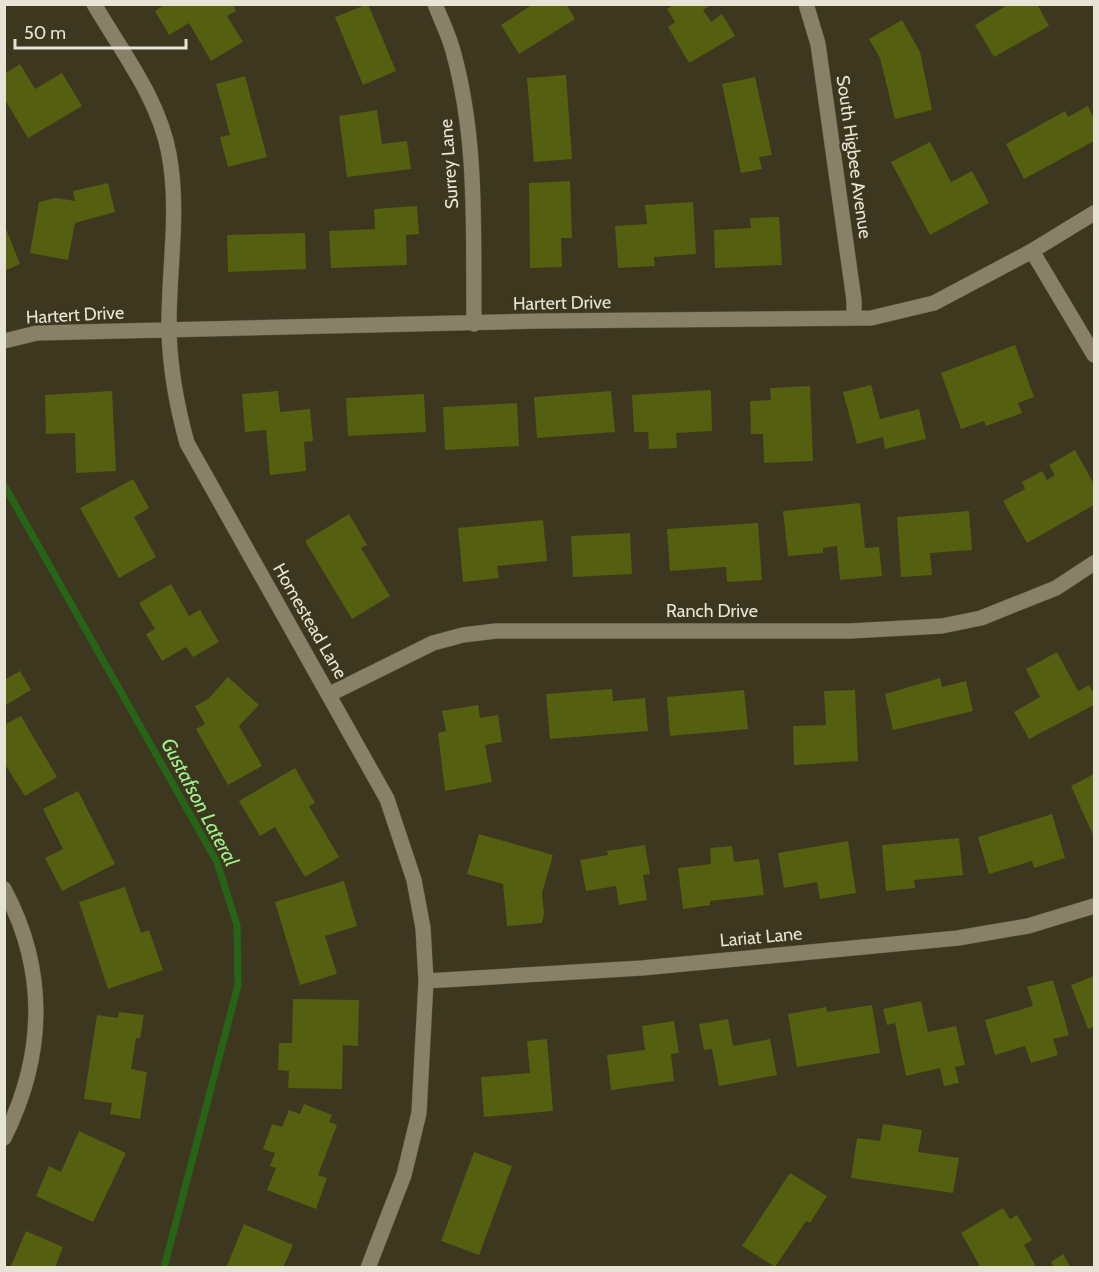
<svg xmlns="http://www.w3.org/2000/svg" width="1099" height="1272" font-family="Cabin,sans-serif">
<rect width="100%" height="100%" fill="#3d371f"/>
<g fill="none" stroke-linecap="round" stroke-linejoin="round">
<path stroke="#286417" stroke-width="7" d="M 4,485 L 217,862 L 237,925 L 238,985 L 164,1268"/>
</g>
<path fill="#545f0f" d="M 166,4 L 233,4 L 236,11 L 227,16 L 243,42 L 211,61 L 189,23 L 169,35 L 155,11 Z
M 368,4 L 396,71 L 363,85 L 335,17 Z
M 533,4 L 566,4 L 575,19 L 519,54 L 501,25 Z
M 675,4 L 712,4 L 703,10 L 711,22 L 722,14 L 735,36 L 689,63 L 668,27 L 675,22 L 667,9 Z
M 1009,4 L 1037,4 L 1049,26 L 994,57 L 975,25 Z
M 902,20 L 920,52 L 932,110 L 895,119 L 880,58 L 869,39 Z
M 20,64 L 35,89 L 62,73 L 82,106 L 28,138 L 4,98 L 4,74 Z
M 566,75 L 572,159 L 534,162 L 527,78 Z
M 245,76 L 267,157 L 228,167 L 220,137 L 230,135 L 216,84 Z
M 755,77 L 772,155 L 759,157 L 762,169 L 741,173 L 722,84 Z
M 1088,106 L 1094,119 L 1094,141 L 1024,179 L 1006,144 L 1065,111 L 1068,117 Z
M 377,110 L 382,144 L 407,141 L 411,169 L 347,177 L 339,116 Z
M 930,142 L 951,182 L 972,171 L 989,203 L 930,235 L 891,162 Z
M 570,181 L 572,238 L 561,238 L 562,267 L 530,268 L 529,183 Z
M 108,183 L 115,212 L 75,223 L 68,260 L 30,253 L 39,202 L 56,198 L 75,201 L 73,191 Z
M 693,202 L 696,254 L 654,257 L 655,266 L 618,268 L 615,226 L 647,224 L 645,205 Z
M 417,206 L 419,234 L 406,235 L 407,265 L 331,268 L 329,231 L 375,229 L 374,209 Z
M 779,217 L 782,265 L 715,268 L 714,230 L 751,228 L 750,218 Z
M 4,224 L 20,264 L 4,271 Z
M 305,233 L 306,269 L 228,272 L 227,235 Z
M 1015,345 L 1034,397 L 1018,403 L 1022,413 L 986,426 L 984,421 L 961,429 L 941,373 Z
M 871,385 L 880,419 L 919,409 L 926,439 L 885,449 L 883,437 L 857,444 L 843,392 Z
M 810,386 L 813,461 L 764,463 L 763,434 L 751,434 L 750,401 L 771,400 L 770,388 Z
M 711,390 L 712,431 L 676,433 L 677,448 L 649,449 L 648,432 L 634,432 L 632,395 Z
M 112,391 L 116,471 L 76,473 L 75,433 L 46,434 L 45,395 Z
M 278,391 L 280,412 L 310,409 L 313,441 L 304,442 L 306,471 L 270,475 L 266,430 L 245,432 L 242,394 Z
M 611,391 L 615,432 L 537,438 L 534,397 Z
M 424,394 L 426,432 L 348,436 L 346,398 Z
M 517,403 L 519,446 L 445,450 L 443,407 Z
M 1075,450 L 1094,484 L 1094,505 L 1027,543 L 1003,501 L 1025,489 L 1022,482 L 1042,471 L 1047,480 L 1055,475 L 1049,465 Z
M 133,479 L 149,508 L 134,517 L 156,557 L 119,578 L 80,508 Z
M 860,503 L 865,548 L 879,547 L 882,576 L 840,580 L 837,546 L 823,548 L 823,553 L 788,556 L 783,511 Z
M 969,511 L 972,550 L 930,553 L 932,575 L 901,577 L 897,517 Z
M 349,514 L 367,545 L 361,548 L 390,596 L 352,619 L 305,541 Z
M 543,520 L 547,561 L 497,566 L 499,578 L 463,582 L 458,528 Z
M 758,523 L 762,580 L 727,582 L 726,567 L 670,571 L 667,529 Z
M 630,533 L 632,574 L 573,577 L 571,536 Z
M 171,584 L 189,616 L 200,610 L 219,642 L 193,657 L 186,647 L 162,661 L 146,634 L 155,629 L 139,603 Z
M 1057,652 L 1078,691 L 1089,685 L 1094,694 L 1094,705 L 1029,739 L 1014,712 L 1040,697 L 1026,669 Z
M 20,671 L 31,690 L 4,706 L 4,680 Z
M 228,677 L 259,705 L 239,726 L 262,766 L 228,785 L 196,729 L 205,724 L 195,706 L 208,699 Z
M 940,678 L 942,687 L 966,681 L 973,711 L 893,730 L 885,694 Z
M 612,689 L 613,701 L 645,698 L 648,731 L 550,739 L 546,694 Z
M 744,690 L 748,729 L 670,736 L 667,697 Z
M 855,690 L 858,761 L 794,765 L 793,726 L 826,725 L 824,691 Z
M 478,705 L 480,718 L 498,715 L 502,742 L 485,745 L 492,782 L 445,791 L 438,733 L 446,731 L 442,711 Z
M 21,716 L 57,777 L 25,796 L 4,763 L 4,725 Z
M 295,768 L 315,803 L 309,806 L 339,857 L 305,877 L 275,827 L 260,836 L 239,801 Z
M 1094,774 L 1094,837 L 1071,786 Z
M 78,791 L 115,864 L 62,891 L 45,858 L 63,849 L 43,809 Z
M 1052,814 L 1065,858 L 1034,868 L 1032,861 L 989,874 L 978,837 Z
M 479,834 L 553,855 L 542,893 L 544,914 L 542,923 L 507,926 L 503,884 L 467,874 Z
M 959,838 L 963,875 L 914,880 L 915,888 L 886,891 L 882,845 Z
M 848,841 L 856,893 L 820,899 L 817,882 L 784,888 L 778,853 Z
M 645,845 L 650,874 L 643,875 L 647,900 L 619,905 L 616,886 L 586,891 L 580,860 L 608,855 L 607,851 Z
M 732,846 L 734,862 L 759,859 L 764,895 L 710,901 L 710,905 L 683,909 L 678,868 L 711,864 L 710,848 Z
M 344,881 L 357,926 L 325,936 L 337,974 L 300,985 L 275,902 Z
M 125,887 L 141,933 L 149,930 L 163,970 L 108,989 L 79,902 Z
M 1094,976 L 1094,1027 L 1088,1029 L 1071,985 Z
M 1053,980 L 1069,1035 L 1053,1039 L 1058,1055 L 1031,1063 L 1025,1046 L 995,1055 L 985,1020 L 1033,1006 L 1027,987 Z
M 293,999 L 359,1000 L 358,1046 L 343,1045 L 342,1089 L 288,1088 L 289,1071 L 278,1070 L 279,1043 L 292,1043 Z
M 921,1001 L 928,1032 L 956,1026 L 965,1065 L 955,1067 L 959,1083 L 944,1086 L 940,1068 L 906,1076 L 895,1023 L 887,1025 L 883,1009 Z
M 872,1005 L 880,1053 L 797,1067 L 788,1014 L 826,1007 L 827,1012 Z
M 119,1012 L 144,1015 L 140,1038 L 136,1038 L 131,1069 L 147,1072 L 140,1119 L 110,1114 L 112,1103 L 84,1099 L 97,1015 L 118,1018 Z
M 728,1019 L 733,1046 L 770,1039 L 777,1075 L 719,1086 L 712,1049 L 704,1050 L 699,1024 Z
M 674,1021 L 679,1053 L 671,1054 L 674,1081 L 611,1090 L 607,1055 L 645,1050 L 642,1026 Z
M 547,1039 L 553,1111 L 484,1117 L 481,1077 L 530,1073 L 527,1041 Z
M 304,1104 L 332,1115 L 329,1122 L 337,1125 L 318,1175 L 327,1178 L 316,1209 L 267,1190 L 276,1168 L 270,1166 L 275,1153 L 263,1149 L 272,1124 L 282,1127 L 289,1110 L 300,1114 Z
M 883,1124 L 922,1130 L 918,1152 L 959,1158 L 953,1193 L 851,1178 L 857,1138 L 880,1141 Z
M 79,1131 L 126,1153 L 93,1222 L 36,1196 L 49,1166 L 61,1172 Z
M 474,1152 L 512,1166 L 479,1255 L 441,1241 Z
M 790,1173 L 827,1196 L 810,1223 L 806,1221 L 775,1267 L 742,1246 Z
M 1003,1208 L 1010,1219 L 1017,1215 L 1032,1240 L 1024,1245 L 1037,1268 L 981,1268 L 961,1233 Z
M 244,1224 L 293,1245 L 283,1268 L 226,1268 Z
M 26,1231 L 63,1247 L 55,1268 L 10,1268 Z
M 1063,1254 L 1071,1268 L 1054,1268 L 1051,1262 Z"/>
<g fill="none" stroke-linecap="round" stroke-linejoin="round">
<g stroke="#5b5540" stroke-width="16">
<path id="street" d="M 94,4 C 122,52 159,99 169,154 C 180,213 168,272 169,331 C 170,369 177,407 187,443 L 387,799 L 414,880 L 423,928 L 426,981 L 419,1113 L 404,1175 L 368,1268
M 435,4 C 441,20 449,35 453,51 C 478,140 473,233 474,324
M 806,4 L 818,44 L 854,300 L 854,317
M 1032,251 L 1094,355
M 4,341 L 37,333 L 541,321 L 871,318 L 934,303 L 1032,251 L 1094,213
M 330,694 L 433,643 L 463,635 L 496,631 L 850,631 L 942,626 L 981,618 L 1056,588 L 1094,563
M 4,889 C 48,971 45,1056 4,1138
M 426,981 L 642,968 L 958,938 L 1028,926 L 1094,906"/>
</g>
<use href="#street" stroke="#888167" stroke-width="15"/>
</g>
<g text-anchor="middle" stroke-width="5" stroke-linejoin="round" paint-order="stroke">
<g font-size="18" fill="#e7e3d5" stroke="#3d371f">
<text transform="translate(854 157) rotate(82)" y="6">South Higbee Avenue</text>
<text transform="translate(449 164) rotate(-94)" y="6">Surrey Lane</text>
<text transform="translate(562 303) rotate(-1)" y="6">Hartert Drive</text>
<text transform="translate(75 315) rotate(-3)" y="6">Hartert Drive</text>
<text x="712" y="617">Ranch Drive</text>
<text transform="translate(310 621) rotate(60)" y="6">Homestead Lane</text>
<text transform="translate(761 937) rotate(-5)" y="6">Lariat Lane</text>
</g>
<g font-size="20" font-style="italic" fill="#a0f28d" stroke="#3d371f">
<text transform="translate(200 802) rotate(62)" y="7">Gustafson Lateral</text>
</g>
</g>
<rect width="1099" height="1272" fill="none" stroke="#e7e3d5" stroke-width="12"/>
<path d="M15 39v9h171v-9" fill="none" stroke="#e7e3d5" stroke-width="3"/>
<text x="24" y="39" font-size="18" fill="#e7e3d5" stroke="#3d371f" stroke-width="4.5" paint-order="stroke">50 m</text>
</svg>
